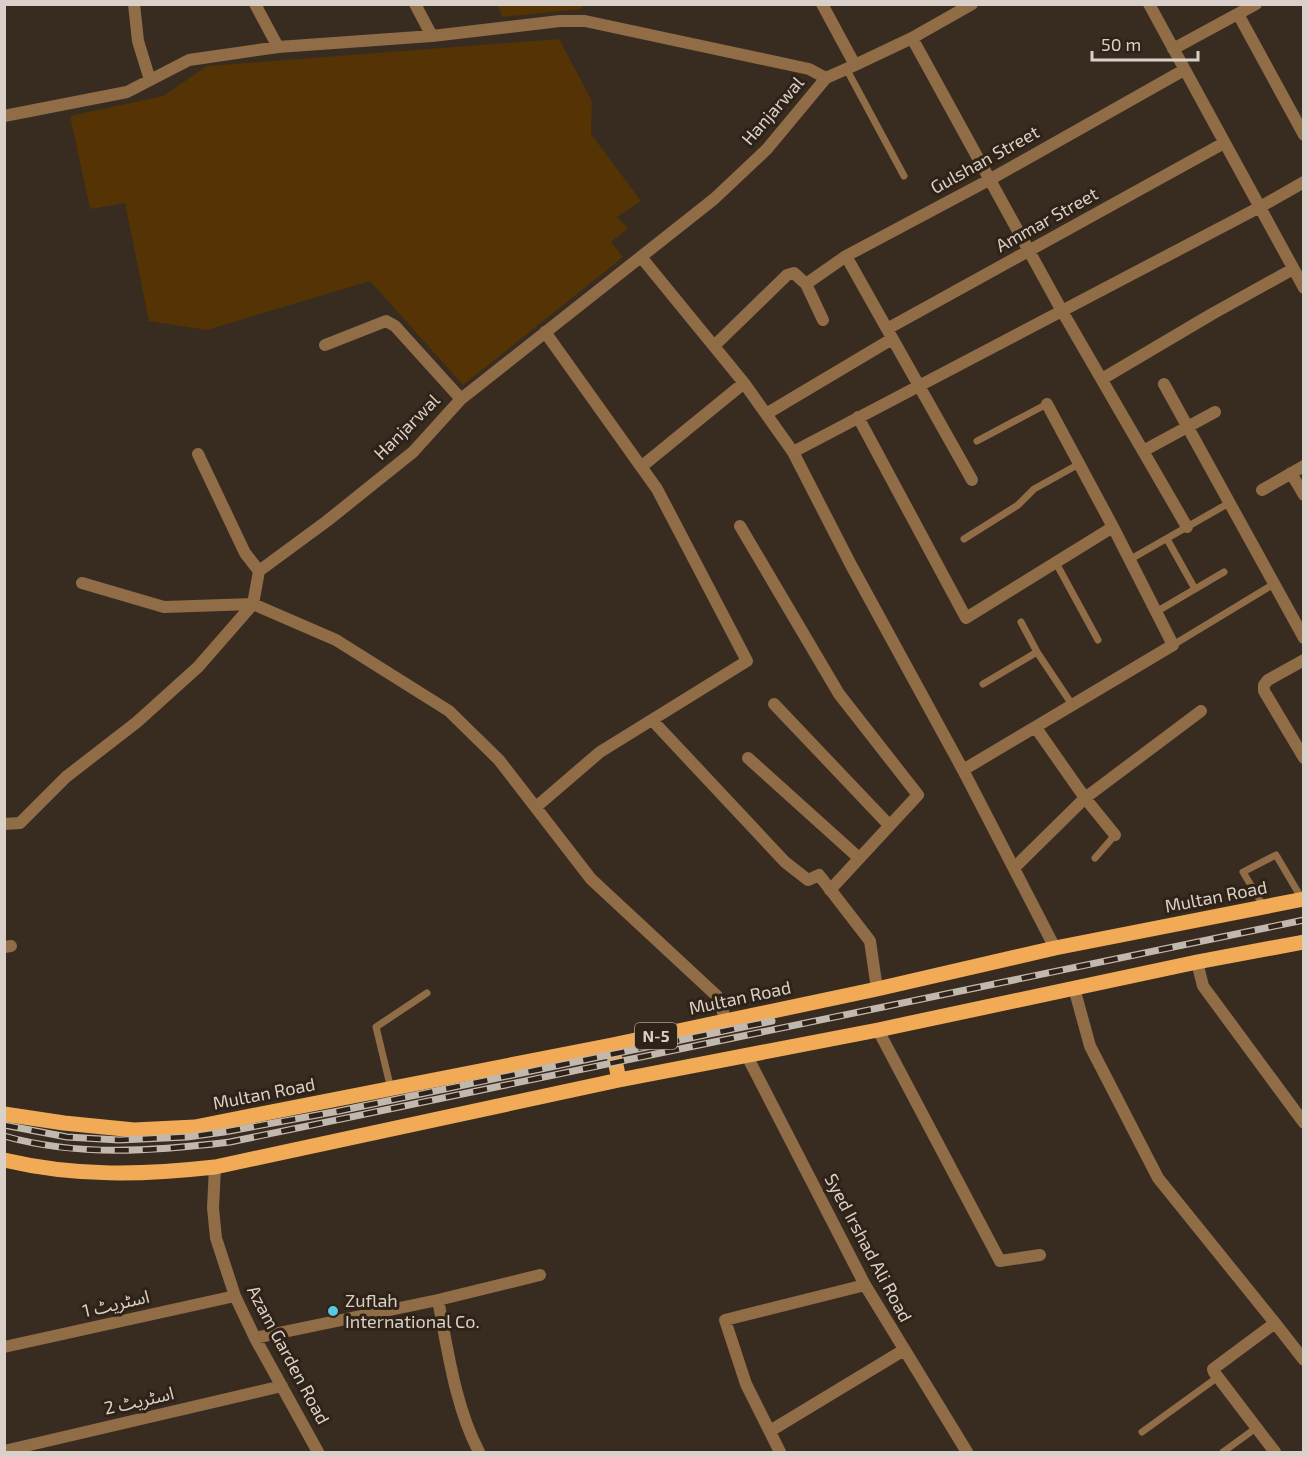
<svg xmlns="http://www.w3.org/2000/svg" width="1308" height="1457" font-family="'Exo 2','Noto Sans Arabic',sans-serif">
<rect width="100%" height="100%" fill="#382c20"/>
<path fill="#543304" d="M 497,5 L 584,5 L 581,9 L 503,17 Z
M 559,39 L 592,101 L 591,134 L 641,201 L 617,217 L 628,228 L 611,242 L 623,257 L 463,385 L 370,281 L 207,330 L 149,321 L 125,203 L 90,209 L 70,116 L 163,96 L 207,66 Z"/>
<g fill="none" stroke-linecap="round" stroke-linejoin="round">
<path stroke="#906d47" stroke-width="7" d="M 847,70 L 904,176
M 977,441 L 1047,404
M 964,539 L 1018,505 L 1034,489 L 1079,464
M 1167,539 L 1195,589
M 1129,560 L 1229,503
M 1056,563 L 1098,640
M 1156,612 L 1224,572
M 1021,622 L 1037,652 L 1073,706
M 1173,645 L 1274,584
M 983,684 L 1037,652
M 1095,858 L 1115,835
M 1264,907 L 1243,872 L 1276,855 L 1302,899
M 391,1089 L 376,1027 L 427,993
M 1142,1432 L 1218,1377
M 1223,1452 L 1256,1428"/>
<path stroke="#906d47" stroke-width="12" d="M 134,4 L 138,41 L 150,80
M 255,4 L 278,47
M 415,4 L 432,36 L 560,21 L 585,21 L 809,69 L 826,78
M 822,4 L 855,65 L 912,38 L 972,4
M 1149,4 L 1304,288
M 1238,14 L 1304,135
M 912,38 L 1062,311 L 1187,527
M 1173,49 L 1256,4
M 4,116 L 127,92 L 189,60 L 278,47 L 432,36
M 846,256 L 972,480
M 641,257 L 744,383 L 793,452 L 851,565 L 963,770 L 1055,948
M 806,284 L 846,256 L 989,180 L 1184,70
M 887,329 L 1224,143
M 325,345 L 386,321 L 395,326 L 461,399
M 714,346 L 787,275 L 794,273 L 806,284 L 823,320
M 1102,379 L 1212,314 L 1293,269
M 1164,384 L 1304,638
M 766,414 L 892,339
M 858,417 L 966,618 L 1113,527
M 1143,451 L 1215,412
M 793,452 L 1260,207 L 1304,182
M 198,454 L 245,553 L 259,571
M 641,467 L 744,383
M 1291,473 L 1304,495
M 1262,490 L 1304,466
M 740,526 L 839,694 L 918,795 L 830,890
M 82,583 L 164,607 L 253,604 L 336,640 L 449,711 L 499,760 L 591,879 L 718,997 L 726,1021
M 1304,660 L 1268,680 L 1264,685 L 1264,691 L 1304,758
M 774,704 L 889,825
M 652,720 L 785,862 L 808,880 L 819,875 L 870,941 L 877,989
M 1036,728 L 1085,798 L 1115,835
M 748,758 L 859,858
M 963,770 L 1173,645 L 1113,527 L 1047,404
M 536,807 L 600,752 L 747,661 L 657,489 L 545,332
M 4,824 L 20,823 L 66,777 L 137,722 L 198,667 L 253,604 L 259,571 L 327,521 L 413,452 L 461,399 L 714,199 L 767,149 L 826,78 L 855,65
M 1014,868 L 1085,798 L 1201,711
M 4,947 L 11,946
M 1197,962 L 1203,986 L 1304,1123
M 1074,988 L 1090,1046 L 1158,1178 L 1275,1323 L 1304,1360
M 878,1030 L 1000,1261 L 1040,1255
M 747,1056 L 865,1285 L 967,1452
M 215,1167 L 213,1208 L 216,1238 L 235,1296 L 255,1338 L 318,1452
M 438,1300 C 448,1351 455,1406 479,1452
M 255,1338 L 438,1300 L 540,1275
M 4,1347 L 235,1296
M 770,1431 L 904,1350
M 4,1451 L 282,1386
M 780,1452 L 746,1384 L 725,1320 L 865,1285
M 1275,1452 L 1214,1372 L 1213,1369 L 1275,1323"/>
<path stroke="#f1aa56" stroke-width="15" d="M 612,1045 L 619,1080
M 4,1114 L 64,1123 L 134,1130 L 195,1127 L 612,1045 L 877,989 L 1055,948 L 1304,899
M 4,1160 C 76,1177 143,1175 215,1167 L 619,1080 L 878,1030 L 1197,962 L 1304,942"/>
<g stroke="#c1b8af" stroke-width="7">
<path id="rail" d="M 4,1125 L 67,1137 L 119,1140 L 187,1137 L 224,1132 L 339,1111 L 772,1021
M 4,1136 C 78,1157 155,1151 230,1142 L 1304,920"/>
</g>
<use href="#rail" stroke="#2e2316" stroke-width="4.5" stroke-dasharray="14" stroke-linecap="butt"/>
</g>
<circle fill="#56c9e1" stroke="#2e2316" stroke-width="2" cx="333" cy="1311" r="6"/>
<g text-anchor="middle" stroke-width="6" stroke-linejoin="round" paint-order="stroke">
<rect fill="#2e2316" stroke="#a69d93" stroke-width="1.5" x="635" y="1023" width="42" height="26" rx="4.5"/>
<g font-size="16" font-weight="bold" fill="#d9d1c9">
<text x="656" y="1042">N-5</text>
</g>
<g font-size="18" fill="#d9d1c9" stroke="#2e2316">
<text transform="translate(773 111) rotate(-49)" y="6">Hanjarwal</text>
<text transform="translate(985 160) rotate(-29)" y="6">Gulshan Street</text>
<text transform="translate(1047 220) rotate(-29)" y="6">Ammar Street</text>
<text transform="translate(407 427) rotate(-45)" y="6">Hanjarwal</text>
<text transform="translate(1216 897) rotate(-11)" y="6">Multan Road</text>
<text transform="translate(740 998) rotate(-12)" y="6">Multan Road</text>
<text transform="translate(264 1094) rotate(-11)" y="6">Multan Road</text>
<text transform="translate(868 1248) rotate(62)" y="6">Syed Irshad Ali Road</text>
<text transform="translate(116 1304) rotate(-13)" y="6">اسٹریٹ 1</text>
<text transform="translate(288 1355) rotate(62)" y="6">Azam Garden Road</text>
<text transform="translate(139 1401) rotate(-13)" y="6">اسٹریٹ 2</text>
</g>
<g font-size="18" fill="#d9d1c9" stroke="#2e2316" text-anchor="start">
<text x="345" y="1307">Zuflah<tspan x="345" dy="21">International Co.</tspan></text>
</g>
</g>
<rect width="1308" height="1457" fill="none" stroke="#d9d1c9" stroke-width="12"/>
<path d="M1092 51v9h106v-9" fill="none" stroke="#d9d1c9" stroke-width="3"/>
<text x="1101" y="51" font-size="18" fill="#d9d1c9" stroke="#2e2316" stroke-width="4.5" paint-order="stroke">50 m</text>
</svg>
